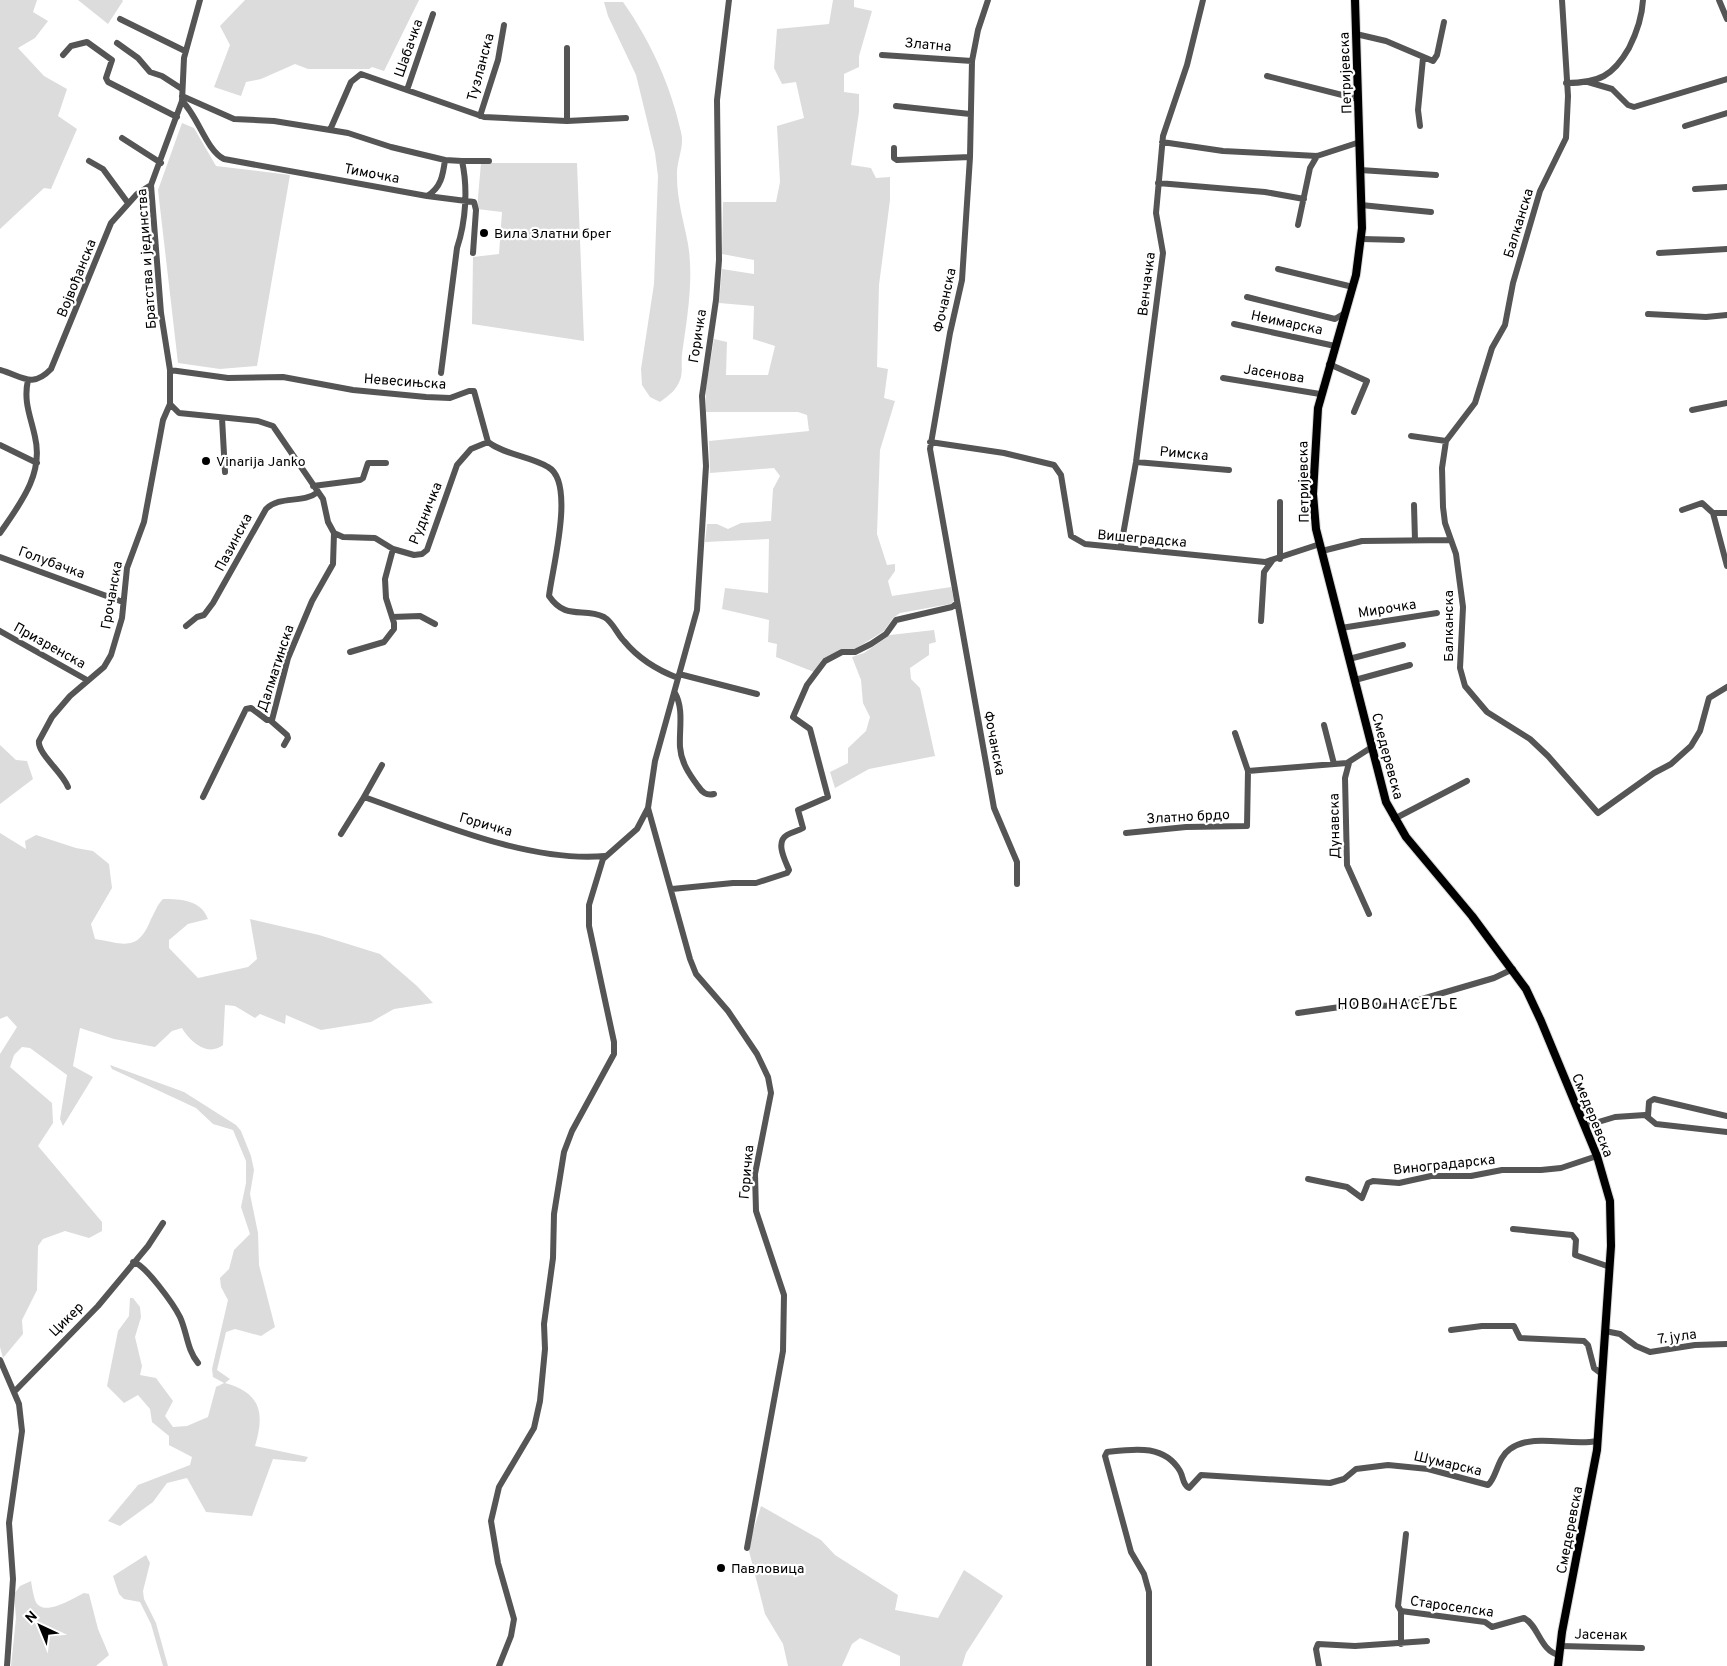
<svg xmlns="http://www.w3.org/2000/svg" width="1727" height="1666" font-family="Overpass,sans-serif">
<rect width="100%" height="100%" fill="#fff"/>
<path fill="#dcdcdc" d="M 0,0 L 37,0 L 33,12 L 48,21 L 35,38 L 18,48 L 44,76 L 67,89 L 58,116 L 77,129 L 51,189 L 44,188 L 0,229 Z
M 78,0 L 122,0 L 123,1 L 108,24 Z
M 245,0 L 419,0 L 384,71 L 372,67 L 369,69 L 308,69 L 295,64 L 261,79 L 246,82 L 241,96 L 214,87 L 230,45 L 220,26 Z
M 833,0 L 854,0 L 854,7 L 872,11 L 859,56 L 859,67 L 844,74 L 844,92 L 859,94 L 859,112 L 851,165 L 871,168 L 876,178 L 890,177 L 890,200 L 879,285 L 877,367 L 888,369 L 884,398 L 895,401 L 880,450 L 877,534 L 887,565 L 895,564 L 895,571 L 888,581 L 892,596 L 951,587 L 954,601 L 950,604 L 900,613 L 893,618 L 884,631 L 855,649 L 841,649 L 822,659 L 814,672 L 776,657 L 777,644 L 768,642 L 769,620 L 722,609 L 725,588 L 768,593 L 769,539 L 705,542 L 707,524 L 717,524 L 728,529 L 741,523 L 771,521 L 773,489 L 780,476 L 774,468 L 710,473 L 709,441 L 809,431 L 807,415 L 798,412 L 706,412 L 706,388 L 714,339 L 727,342 L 726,375 L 768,375 L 775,346 L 753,339 L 754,306 L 719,303 L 722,269 L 754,274 L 754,260 L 722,254 L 723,202 L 776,202 L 780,182 L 777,126 L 804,118 L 796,82 L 782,84 L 774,68 L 777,29 L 829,24 Z
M 604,2 L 623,2 C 650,40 671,86 681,132 C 685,147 676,161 677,177 C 677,200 684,222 688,244 C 694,280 687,318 682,354 C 681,362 683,373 680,380 C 676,391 669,395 660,402 L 650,397 L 642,385 L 641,369 L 654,284 L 658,176 L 655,153 L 636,75 L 608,16 Z
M 182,123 L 194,128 L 216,166 L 290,175 L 257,366 L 220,369 L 178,363 L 158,190 Z
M 481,163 L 577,163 L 584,341 L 472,324 L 473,257 L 499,254 L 502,212 L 477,209 Z
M 934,630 L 936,642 L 929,644 L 929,655 L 910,668 L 911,679 L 920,688 L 935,756 L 869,769 L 835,788 L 830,772 L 848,763 L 848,748 L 866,731 L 870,717 L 863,703 L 861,680 L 852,657 L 864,653 L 890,635 Z
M 0,745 L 16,760 L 27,761 L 33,779 L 0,804 Z
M 0,833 L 26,849 L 25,841 L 36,835 L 76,848 L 93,851 L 109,864 L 112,888 L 91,924 L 95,939 C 125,944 138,952 151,919 C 155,912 157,905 163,899 C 181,899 201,900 208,919 L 188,924 L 169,940 L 169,948 L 198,978 L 248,967 L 257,959 L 250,919 L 319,935 L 380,954 L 417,986 L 433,1003 L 394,1009 L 371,1022 L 321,1030 L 286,1015 L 285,1024 L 260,1014 L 255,1018 L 235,1006 L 225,1005 L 223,1045 C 208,1057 190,1042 182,1028 L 172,1031 L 155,1047 L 114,1039 L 80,1028 L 73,1066 L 93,1077 L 63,1126 L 60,1119 L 67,1075 L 30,1048 L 22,1047 L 14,1055 L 10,1067 L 52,1103 L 53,1123 L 38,1146 L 102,1222 L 102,1231 L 89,1238 L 65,1231 L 43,1239 L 38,1246 L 37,1290 L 22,1320 L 23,1334 L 3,1358 L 0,1347 L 0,1054 L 17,1027 L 7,1016 L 0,1019 Z
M 110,1065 L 184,1092 L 236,1125 L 241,1131 L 251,1156 L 254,1170 L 250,1194 L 258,1233 L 259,1265 L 275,1327 L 261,1336 L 235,1329 L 226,1332 L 217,1370 L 230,1379 L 225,1383 C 261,1393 265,1413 255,1446 L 308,1457 L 305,1462 L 273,1459 L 252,1516 L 206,1512 L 187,1478 L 167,1483 L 153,1502 L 120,1526 L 108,1521 L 138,1485 L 190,1465 L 192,1457 L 169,1445 L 169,1436 L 152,1422 L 150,1409 L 138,1395 L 124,1403 L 107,1386 L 118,1331 L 129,1316 L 130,1298 L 133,1298 L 140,1307 L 141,1317 L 135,1337 L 142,1366 L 140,1375 L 156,1378 L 173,1401 L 165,1416 L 173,1427 L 187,1426 L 208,1417 L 216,1387 L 224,1383 L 213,1377 L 212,1369 L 228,1300 L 221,1287 L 220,1278 L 229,1269 L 234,1250 L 250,1234 L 241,1207 L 246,1183 L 246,1161 L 233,1130 L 213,1124 L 196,1108 L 112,1069 Z
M 761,1506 L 821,1540 L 835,1555 L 898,1595 L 895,1610 L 938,1618 L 964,1570 L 1003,1596 L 966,1653 L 962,1666 L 900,1666 L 900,1656 L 860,1638 L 852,1644 L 842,1666 L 788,1666 L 783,1644 L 765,1614 L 748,1547 Z
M 146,1555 L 150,1563 L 143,1591 L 144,1599 L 156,1623 L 168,1666 L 163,1666 L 151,1624 L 140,1602 L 124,1599 L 119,1594 L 113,1576 Z
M 31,1581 C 32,1587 33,1594 35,1600 C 42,1619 73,1598 84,1593 L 89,1594 L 98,1629 L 109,1655 L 96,1666 L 11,1666 L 16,1618 L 14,1594 L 20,1586 Z"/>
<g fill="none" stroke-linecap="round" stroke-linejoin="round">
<g stroke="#dbdbdb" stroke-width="10">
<path id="major" d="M 1355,0 L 1362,228 L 1356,275 L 1318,408 L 1313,494 L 1316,529 L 1386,802 L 1406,837 L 1472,916 L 1526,989 L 1541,1021 L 1597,1156 L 1610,1201 L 1611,1246 L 1597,1450 L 1562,1632 L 1558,1666"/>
</g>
<path stroke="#555" stroke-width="6" d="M 988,0 L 978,30 L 972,61 L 970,157 L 962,280 L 950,333 L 930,449 L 994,808 L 1017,862 L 1017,884
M 1562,0 L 1568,96 L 1566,138 L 1540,191 L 1513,283 L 1505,325 L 1492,348 L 1475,403 L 1446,441 L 1442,468 L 1443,507 L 1445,523 L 1456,554 L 1463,607 L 1460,668 L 1465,686 L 1487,712 L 1530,739 L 1548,756 L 1598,813 L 1654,773 L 1671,764 L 1691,746 L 1700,731 L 1709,698 L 1727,687
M 1719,0 L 1727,19
M 120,19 L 185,51
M 1356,34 L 1386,41 L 1433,61 L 1437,55 L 1444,22
M 117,43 L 138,58 L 150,72 L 162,76 L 182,89
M 63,55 L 71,46 L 87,42 L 112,60 L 106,78 L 108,82 L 177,117
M 882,55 L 972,61
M 1267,76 L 1358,99
M 1588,82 L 1612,89 L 1628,105 L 1634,107 L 1727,79
M 1566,83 C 1599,83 1613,76 1629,48 C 1637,32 1642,18 1643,0
M 407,90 L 433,14
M 182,96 L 234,119 L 274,121 L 330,130 L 351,82 L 361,74 L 484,117 L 567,121 L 567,48
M 182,101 C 198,116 206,150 224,159 L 427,196 C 441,188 443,175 445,160 L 391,147 L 348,133 L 330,130
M 896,106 L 970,114
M 480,116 L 498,60 L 504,25
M 567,121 L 626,118
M 1420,126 L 1418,110 L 1423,58
M 1685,126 L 1727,113
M 122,138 L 161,163
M 1162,142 L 1223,151 L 1317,156 L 1360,142
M 894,148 L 894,158 L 897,160 L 970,157
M 89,161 L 103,169 L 128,203
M 462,161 L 489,161
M 1360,170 L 1436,175
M 1158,183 L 1265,192 L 1304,199
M 1695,189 L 1727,187
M 427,196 L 474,202 L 476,210 L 473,253
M 1361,205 L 1431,212
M 1298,225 L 1310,168 L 1317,156
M 1362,239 L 1402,240
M 1659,253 L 1727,249
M 1278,269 L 1353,287
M 1247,297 L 1335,319 L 1345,313
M 1648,314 L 1706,317 L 1727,315
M 1234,324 L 1335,346
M 1329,364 L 1367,381 L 1354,412
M 0,370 C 22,376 32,389 51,369 L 111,223 L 137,194 L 151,185
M 170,370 L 228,378 L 283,377 L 353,390 L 426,397 L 450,398 L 469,391 L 474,391 L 488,442 C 505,455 529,456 548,467 C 576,482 552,569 549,596 C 566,621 583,607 604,617 C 613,622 617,634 624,641 C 638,658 657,670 678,678
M 441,373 L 457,248 C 466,221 468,188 462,161 L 445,160
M 1223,378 L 1320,394
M 170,404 L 179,413 L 258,421 L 273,426 L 323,499 L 328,522 L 334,533 L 343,537 L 375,538 L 393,549 L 414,555 L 422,554 L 427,550 L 457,465 L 471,449 L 488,442
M 170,404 L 170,370 L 161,313 L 151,185 L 182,101 L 184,58 L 200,0
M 1692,410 L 1727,403
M 222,418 L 225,472
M 1411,436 L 1446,441
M 930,442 L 1004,453 L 1054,465 L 1061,475 L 1071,536 L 1085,544 L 1265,562 L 1320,544
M 0,445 L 37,463
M 1136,462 L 1229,470
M 313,486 L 360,480 L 363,478 L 368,463 L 386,463
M 1414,505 L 1415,540
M 1682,510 L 1702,503 L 1713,513 L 1727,513
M 1713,513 L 1727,566
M 0,533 C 20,504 44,474 35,437 C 31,417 23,402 28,380
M 1121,546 L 1136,462 L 1163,253 L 1156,213 L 1163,136 L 1187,65 L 1203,0
M 1322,551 L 1362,541 L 1451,540
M 0,557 L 123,602
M 1280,559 L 1280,502
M 392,617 L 420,616 L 435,624
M 1261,621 L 1264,572 L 1272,561
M 186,626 L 197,617 L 204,615 L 213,603 L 266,509 C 280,495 303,504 318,492
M 1341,628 L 1437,613
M 0,631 L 87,680
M 350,652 L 384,642 L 394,629 L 394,623 L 386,598 L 385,579 L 393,549
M 1349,659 L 1403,645
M 679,674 L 757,694
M 1355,680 L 1410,665
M 675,693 C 684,709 679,729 680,747 C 681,762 689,774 698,786 C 702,792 706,796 714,794
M 271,721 L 287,735 L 288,738 L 284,745
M 1324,725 L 1334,764
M 1349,763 L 1345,778 L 1347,865 L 1369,914
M 1248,771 L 1347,763 L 1372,747
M 68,787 C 63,773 37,753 39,741 L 52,717 L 70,696 L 104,667 L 111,655 L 122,618 L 127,568 L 144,522 L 163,420 L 170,404
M 203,797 L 246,709 L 251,708 L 267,720 L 272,720 L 288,658 L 312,601 L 333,564 L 334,533
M 364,797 L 382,765
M 648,808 L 690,959 L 696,974 L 728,1011 L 757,1054 L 768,1077 L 771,1093 L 755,1174 L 756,1211 L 784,1295 L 783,1351 L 747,1548
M 1394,819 L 1467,781
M 1126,833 L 1186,827 L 1247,826 L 1248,771 L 1235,733
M 341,834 L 364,797 C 435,822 529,863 605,856
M 672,889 L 733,883 L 756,883 L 787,873 L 789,870 C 785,860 775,842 787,835 C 792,832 798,831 803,828 L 798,810 L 828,797 L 810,729 L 793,717 L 807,685 L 825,661 L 842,652 L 855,652 L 871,644 L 886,634 L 896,620 L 952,607 L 957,603
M 1298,1013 L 1354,1005 L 1398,1006 L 1494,978 L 1513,969
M 1648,1116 L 1649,1102 L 1654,1099 L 1727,1116
M 1585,1126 L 1615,1117 L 1645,1115 L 1656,1124 L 1727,1132
M 1308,1179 L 1347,1187 L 1362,1198 L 1368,1183 L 1373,1181 L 1399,1183 L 1431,1176 L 1471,1176 L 1502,1170 L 1541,1170 L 1561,1168 L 1597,1156
M 1513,1229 L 1572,1235 L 1576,1240 L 1575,1255 L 1610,1267
M 133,1262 C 145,1264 174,1305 180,1317 C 187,1332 187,1350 198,1363
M 1451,1330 L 1482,1326 L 1514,1326 L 1520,1338 L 1584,1341 L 1588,1345 L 1594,1368 L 1602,1374
M 1605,1331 L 1620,1334 L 1636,1346 L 1650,1352 L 1695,1345 L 1727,1344
M 0,1360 L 19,1404 L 22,1431 L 9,1523 L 13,1579 L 7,1666
M 14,1392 L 98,1306 L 148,1246 L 163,1223
M 1406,1534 L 1398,1606 L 1401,1611 L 1485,1622 L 1492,1627 L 1524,1618 C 1539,1626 1540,1651 1559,1655
M 1401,1611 L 1401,1644
M 1560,1646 L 1642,1648
M 499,1666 L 511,1636 L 514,1619 L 498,1563 L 491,1521 L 499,1487 L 534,1428 L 540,1401 L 545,1349 L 544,1324 L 553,1258 L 554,1214 L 564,1152 L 572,1131 L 614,1054 L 614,1042 L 589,926 L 589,905 L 603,859 L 637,829 L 648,808 L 655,761 L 697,610 L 706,466 L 702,396 L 716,300 L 719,260 L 717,100 L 729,0
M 1149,1666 L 1149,1592 L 1144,1574 L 1131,1552 L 1105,1456 L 1107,1452 C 1134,1449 1164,1444 1180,1471 C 1184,1478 1182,1484 1189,1488 L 1201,1475 L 1330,1483 L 1344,1479 L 1356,1469 L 1388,1465 L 1428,1469 L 1488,1485 C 1497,1477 1497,1458 1510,1449 C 1534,1432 1570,1447 1597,1441
M 1319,1666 L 1316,1649 L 1318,1644 L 1355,1646 L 1427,1641"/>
<use href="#major" stroke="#000" stroke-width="8"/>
</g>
<g fill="#000" stroke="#fff" stroke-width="2">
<circle cx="484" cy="233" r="5"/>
<circle cx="206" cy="461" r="5"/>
<circle cx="721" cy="1568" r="5"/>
</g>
<g text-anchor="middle" stroke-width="4.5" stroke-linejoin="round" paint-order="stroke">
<g font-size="14" fill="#000" stroke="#fff">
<text transform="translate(928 44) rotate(5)" y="5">Златна</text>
<text transform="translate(408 48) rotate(-71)" y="5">Шабачка</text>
<text transform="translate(480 67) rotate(-75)" y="5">Тузланска</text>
<text transform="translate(1345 73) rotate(-92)" y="5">Петријевска</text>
<text transform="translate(372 173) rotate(11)" y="5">Тимочка</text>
<text transform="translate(1518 223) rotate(-73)" y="5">Балканска</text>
<text transform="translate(146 259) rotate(-94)" y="5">Братства и јединства</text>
<text transform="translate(76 278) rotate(-68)" y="5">Војвођанска</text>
<text transform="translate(1146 284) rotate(-83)" y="5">Венчачка</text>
<text transform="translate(944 300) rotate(-78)" y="5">Фочанска</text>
<text transform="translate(1287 322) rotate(12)" y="5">Неимарска</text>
<text transform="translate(697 336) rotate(-81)" y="5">Горичка</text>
<text transform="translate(1274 373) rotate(9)" y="5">Јасенова</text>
<text transform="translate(405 381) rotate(4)" y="5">Невесињска</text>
<text transform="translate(1184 453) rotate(5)" y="5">Римска</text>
<text transform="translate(1303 482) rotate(-91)" y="5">Петријевска</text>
<text transform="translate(425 513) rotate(-68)" y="5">Рудничка</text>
<text transform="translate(1142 538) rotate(5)" y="5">Вишеградска</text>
<text transform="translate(233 542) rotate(-62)" y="5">Пазинска</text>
<text transform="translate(52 562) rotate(20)" y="5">Голубачка</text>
<text transform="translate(111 595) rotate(-80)" y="5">Грочанска</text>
<text transform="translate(1387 608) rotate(-9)" y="5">Мирочка</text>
<text transform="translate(1448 626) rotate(-90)" y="5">Балканска</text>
<text transform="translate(50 645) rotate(29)" y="5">Призренска</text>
<text transform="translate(275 668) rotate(-72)" y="5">Далматинска</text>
<text transform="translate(995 743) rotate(79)" y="5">Фочанска</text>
<text transform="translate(1388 756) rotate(75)" y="5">Смедеревска</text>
<text transform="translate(1188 816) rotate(-3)" y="5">Златно брдо</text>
<text transform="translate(486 824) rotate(16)" y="5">Горичка</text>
<text transform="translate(1334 826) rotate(-91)" y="5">Дунавска</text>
<text transform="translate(1593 1115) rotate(68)" y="5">Смедеревска</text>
<text transform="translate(1444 1164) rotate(-6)" y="5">Виноградарска</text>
<text transform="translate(746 1172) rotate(-85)" y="5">Горичка</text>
<text transform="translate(66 1319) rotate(-45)" y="5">Цикер</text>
<text transform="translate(1677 1336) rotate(-8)" y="5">7. јула</text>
<text transform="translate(1448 1463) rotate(13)" y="5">Шумарска</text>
<text transform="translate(1569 1530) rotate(-79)" y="5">Смедеревска</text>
<text transform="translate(1452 1606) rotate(8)" y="5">Староселска</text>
<text transform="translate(1601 1634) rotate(1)" y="5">Јасенак</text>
</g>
<g font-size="14" fill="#000" stroke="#fff" text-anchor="start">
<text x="494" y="238">Вила Златни брег</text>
<text x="216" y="466">Vinarija Janko</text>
<text x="731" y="1573">Павловица</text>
</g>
<g font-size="15" letter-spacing="1" fill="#000" stroke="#fff">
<text x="1398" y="1009">НОВО НАСЕЉЕ</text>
</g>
</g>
<g transform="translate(40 1626) rotate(316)" stroke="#ffffff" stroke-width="4" paint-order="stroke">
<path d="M0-4L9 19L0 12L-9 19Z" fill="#000000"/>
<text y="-8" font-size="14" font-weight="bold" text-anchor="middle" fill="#000000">N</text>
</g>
</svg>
